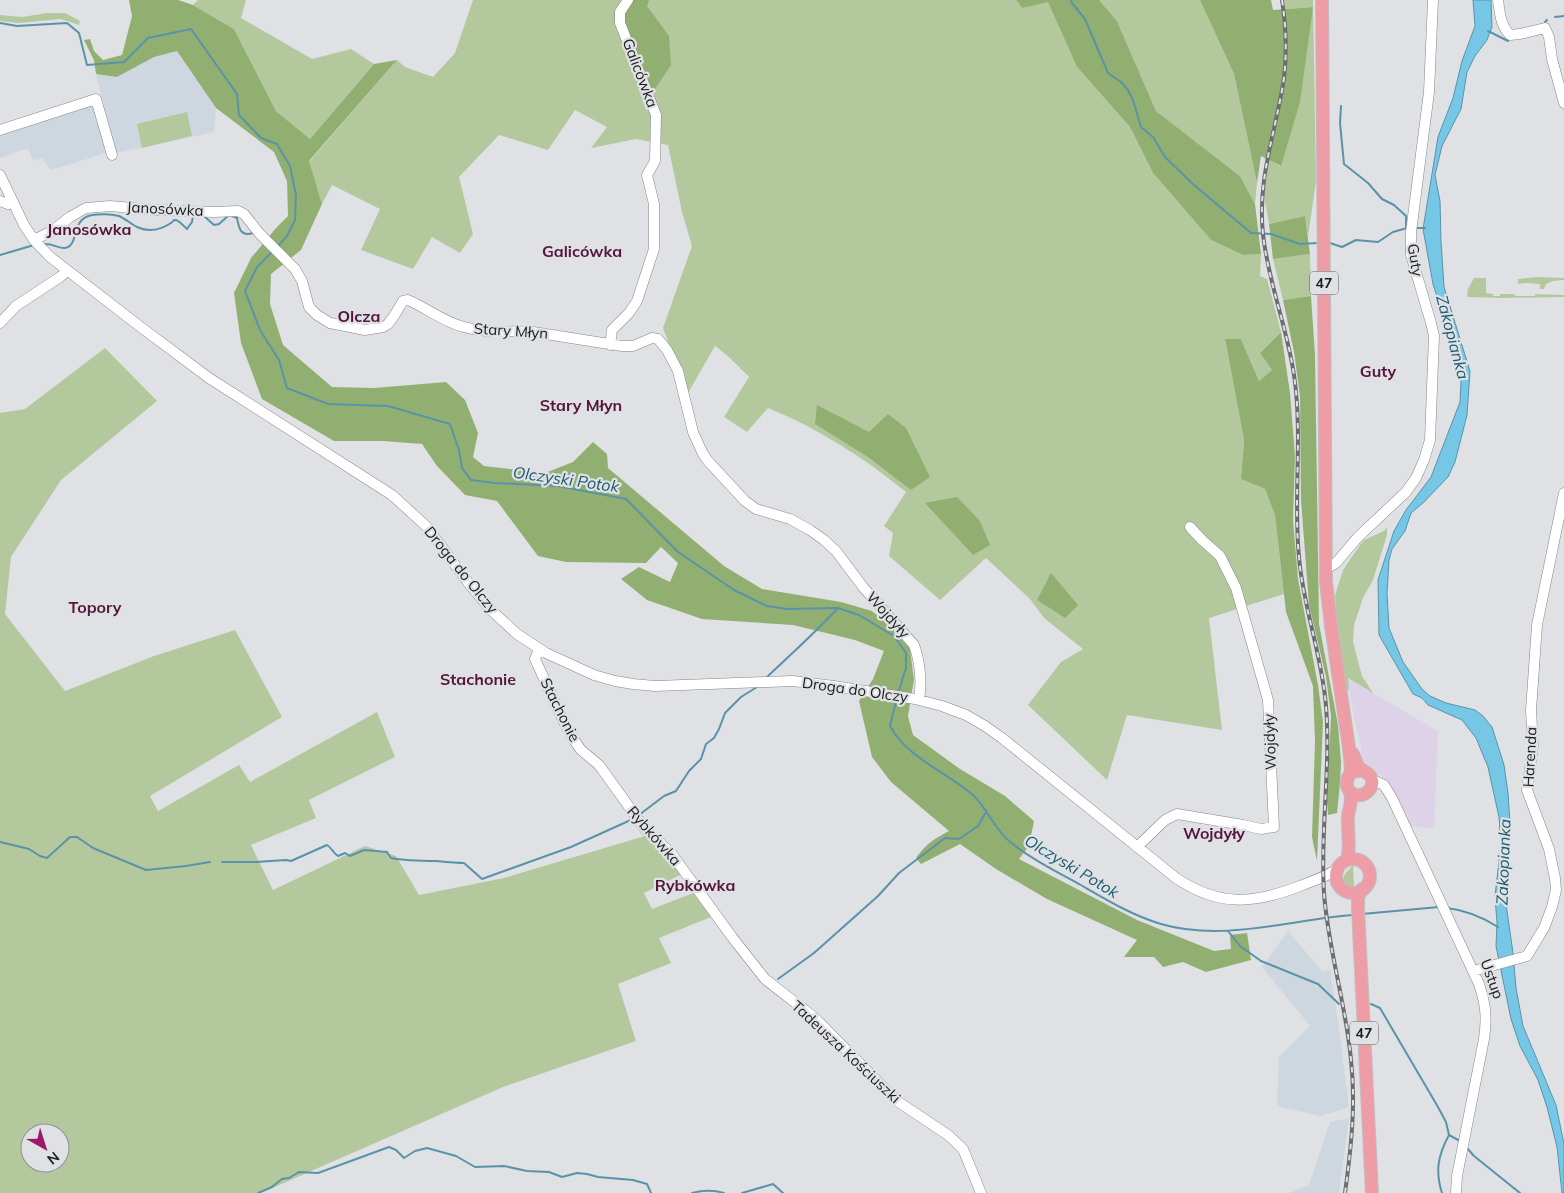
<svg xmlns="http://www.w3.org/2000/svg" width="1564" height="1193" font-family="Mulish,sans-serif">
<rect width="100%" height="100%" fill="#dfe1e4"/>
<path fill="#ddd2e7" d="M 1347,678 L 1438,731 L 1434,829 L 1410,826 L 1391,785 L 1362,759 L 1361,747 L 1354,717 Z"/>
<path fill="#ced7df" d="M 177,51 L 216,108 L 214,132 L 116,153 L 96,74 L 117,77 L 154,57 Z
M 94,105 L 106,153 L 51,170 L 42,158 L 33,161 L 28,148 L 0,158 L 0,134 Z
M 1288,931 L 1323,972 L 1330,970 L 1338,1021 L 1349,1107 L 1320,1116 L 1277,1106 L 1279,1057 L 1310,1026 L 1262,967 Z
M 1349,1118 L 1339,1193 L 1289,1193 L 1309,1185 L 1330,1122 Z"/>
<path fill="#b3c99d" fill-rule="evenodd" d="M 198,0 L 246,0 L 241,18 L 312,59 L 351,49 L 374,64 L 310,139 L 276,111 L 234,29 L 193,5 Z
M 473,0 L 1016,0 L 1022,8 L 1048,1 L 1077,67 L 1130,127 L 1153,173 L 1211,240 L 1243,255 L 1261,254 L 1260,276 L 1267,279 L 1281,332 L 1260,353 L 1272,370 L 1259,381 L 1241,339 L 1225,339 L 1244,440 L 1241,479 L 1265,489 L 1275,515 L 1284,594 L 1209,618 L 1222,730 L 1127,715 L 1107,780 L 1028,705 L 1061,662 L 1083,649 L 1044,618 L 1030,599 L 986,558 L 940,600 L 889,556 L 893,533 L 884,526 L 906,492 C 864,458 818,428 768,408 L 747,432 L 724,417 L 749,377 L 729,357 L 715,346 L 688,393 L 663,328 L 692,246 L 682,212 L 668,145 L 636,139 L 591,148 L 607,127 L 575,110 L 548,150 L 499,135 L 459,177 L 473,234 L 460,253 L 432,237 L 413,269 L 361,250 L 380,209 L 332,185 L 322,204 L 309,162 L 397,60 L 405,67 L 433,77 L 455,53 Z
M 1099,0 L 1200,0 L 1234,74 L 1257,183 L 1255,204 L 1240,176 L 1156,111 L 1117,21 Z
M 1284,0 L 1313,0 L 1316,181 L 1308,237 L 1305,216 L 1269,224 L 1264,195 L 1269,160 L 1280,166 L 1313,7 L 1285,9 Z
M 47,13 L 65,13 L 80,21 L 79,25 L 61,19 L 18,23 L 0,21 L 0,15 L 22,17 Z
M 187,112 L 192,136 L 142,148 L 137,124 Z
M 1310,254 L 1311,296 L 1283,300 L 1273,259 Z
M 1537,277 L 1564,278 L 1564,280 L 1553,281 L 1546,284 L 1544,289 L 1540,289 L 1540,284 L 1527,283 L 1518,284 L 1518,279 Z
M 1474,278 L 1486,278 L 1486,293 L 1493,294 L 1493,296 L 1500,296 L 1500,294 L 1514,294 L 1516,296 L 1535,296 L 1535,294 L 1564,295 L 1564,297 L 1502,298 L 1467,297 L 1468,289 Z
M 105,348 L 157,401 L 61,480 L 11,557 L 5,614 L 65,691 L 154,656 L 235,630 L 282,717 L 150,796 L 158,811 L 239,765 L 250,782 L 377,712 L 395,757 L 309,800 L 316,818 L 251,845 L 273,890 L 365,846 L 396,856 L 419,895 L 504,878 L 645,836 L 682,874 L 644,893 L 652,909 L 693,893 L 711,917 L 659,938 L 671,963 L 618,984 L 636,1041 L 503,1087 L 261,1193 L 0,1193 L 0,413 L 25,409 ZM 30,1133 L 60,1133 L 60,1163 L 30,1163 Z
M 1387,527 L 1387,535 L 1373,580 L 1363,598 L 1354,625 L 1353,642 L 1362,676 L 1373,693 L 1348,678 L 1349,690 L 1346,689 L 1336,613 L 1335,595 L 1343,570 L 1360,545 L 1364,540 L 1384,531 Z
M 1353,864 L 1354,886 L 1353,889 L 1345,886 C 1339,875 1349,872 1353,864 Z"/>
<path fill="#92af72" d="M 129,0 L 178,0 L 193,5 L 234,29 L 276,111 L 310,139 L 374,64 L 397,60 L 309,161 L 322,204 L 301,250 L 271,274 L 270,304 L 283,345 L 332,387 L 374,388 L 446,382 L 465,400 L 478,433 L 473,457 L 484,466 L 545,473 L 573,462 L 593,442 L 607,454 L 608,468 L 724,566 L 762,589 L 841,602 L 872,611 L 894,630 L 910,649 L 914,680 L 908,716 L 913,735 L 960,769 L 1005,796 L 1034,821 L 1029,846 L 1019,859 L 1137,920 L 1214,951 L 1231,949 L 1230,935 L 1247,933 L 1251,960 L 1206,972 L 1183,962 L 1163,967 L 1154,957 L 1124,957 L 1137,940 L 1047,899 L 996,869 L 960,844 L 921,864 L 916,858 C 928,842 933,840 949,831 L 891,782 L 872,757 L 859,701 L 873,679 L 884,651 L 855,640 L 793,625 L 702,619 L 647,600 L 621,579 L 639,567 L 670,582 L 678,563 L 661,547 L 646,563 L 566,562 L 538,556 L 497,501 L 465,495 L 437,466 L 422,444 L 383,441 L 334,441 L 262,399 L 241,343 L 234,293 L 251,258 L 276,228 L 288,216 L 287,181 L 274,152 L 216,108 L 177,51 L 154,57 L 117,77 L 96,74 L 94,60 L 84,40 L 90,39 L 94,51 L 103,60 L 122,55 L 132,16 Z
M 633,0 L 649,0 L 647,6 L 669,36 L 671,65 L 653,92 L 626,25 L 624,14 Z
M 1016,0 L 1099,0 L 1117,21 L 1156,111 L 1240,176 L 1255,204 L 1261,254 L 1243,255 L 1211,240 L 1153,173 L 1130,127 L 1077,67 L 1048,2 L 1022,8 Z
M 1200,0 L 1271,0 L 1273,10 L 1313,7 L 1300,102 L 1281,166 L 1261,156 L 1257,183 L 1234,74 Z
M 1305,216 L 1310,254 L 1273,259 L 1269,224 Z
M 1311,296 L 1315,355 L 1319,624 L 1338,725 L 1341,762 L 1340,783 L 1337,813 L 1328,815 L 1327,801 L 1331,716 L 1326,677 L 1309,605 L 1301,500 L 1300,396 L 1294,352 L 1283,300 Z
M 1281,332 L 1290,393 L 1295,456 L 1293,520 L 1298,579 L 1318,685 L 1323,722 L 1317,861 L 1312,837 L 1315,742 L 1313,686 L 1286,612 L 1275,515 L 1265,489 L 1241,479 L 1244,440 L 1225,339 L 1241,339 L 1259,381 L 1272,370 L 1260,353 Z
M 817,405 L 869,432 L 888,414 L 906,428 L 930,477 L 911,490 L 868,457 L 815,424 Z
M 957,497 L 980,521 L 990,545 L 973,555 L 925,503 Z
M 1051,573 L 1078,605 L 1065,618 L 1037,600 Z"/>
<path fill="#76c7e6" stroke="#5a93a9" d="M 1473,0 L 1491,0 L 1492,27 L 1487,40 L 1475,56 L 1467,72 L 1461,109 L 1442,146 L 1435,175 L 1440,201 L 1441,241 L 1444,287 L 1470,371 L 1467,415 L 1455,462 L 1448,477 L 1423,503 L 1411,513 L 1405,531 L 1392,549 L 1389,560 L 1387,594 L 1389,628 L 1403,662 L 1422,689 L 1430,696 L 1446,703 L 1475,710 L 1483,716 L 1492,727 L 1504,765 L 1508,793 L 1510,823 L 1505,897 L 1513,953 L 1516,988 L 1523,1026 L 1556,1105 L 1564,1144 L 1564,1193 L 1562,1193 L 1557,1147 L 1547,1107 L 1538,1080 L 1520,1046 L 1511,1019 L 1496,946 L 1497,923 L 1495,896 L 1501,844 L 1499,817 L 1488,767 L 1476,738 L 1462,720 L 1428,705 L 1422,698 L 1413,694 L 1379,635 L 1378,580 L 1394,531 L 1406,510 L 1431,477 L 1460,402 L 1461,382 L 1452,344 L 1433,284 L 1423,229 L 1438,137 L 1453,98 L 1462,61 L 1475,26 Z"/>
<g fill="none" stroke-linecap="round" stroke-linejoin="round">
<path stroke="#5a93a9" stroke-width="2" d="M 1071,0 L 1072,3 L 1085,19 L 1108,73 L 1121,82 L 1128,90 L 1133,100 L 1141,127 L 1153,137 L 1165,157 L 1194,185 L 1251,233 L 1271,234 L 1300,244 L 1318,243
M 1555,17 L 1564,16
M 1545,22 L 1547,20
M 0,23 L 17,26 L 67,23 L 79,33 L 87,65 L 124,62 L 148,38 L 191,29 L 237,94 L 239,115 L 261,138 L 277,144 L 290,166 L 296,195 L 295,220 L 287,236 L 278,246
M 1488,31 L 1508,41
M 1341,106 L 1340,123 L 1344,164 L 1368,183 L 1382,199 L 1394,205 L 1406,216 L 1406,228
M 204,216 L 214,225 L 219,224 L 228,216
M 232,216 L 237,218 C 239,229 241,237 253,233
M 1415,228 L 1425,228
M 1330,243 L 1342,247 L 1356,240 L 1378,242 L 1393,232 L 1407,228
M 43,244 C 53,243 59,249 65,248 C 80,245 70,219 92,215 C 100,214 112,214 119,216 C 130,221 136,230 150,230 C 157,230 165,227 171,223 C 173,222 173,221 174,220 C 176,220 177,220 178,221 C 181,223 184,226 187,229 L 192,222 L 193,216 L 195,215
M 273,251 L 257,267 L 245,291 L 260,330 L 279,360 L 287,388 L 328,404 L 388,406 L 450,424 L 459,450 L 462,468 L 471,480 L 495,483 L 558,486 L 626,499 L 678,552 L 734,590 L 767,606 L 787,609 L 838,608 L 859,615 L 894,636 L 906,653 L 906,668 L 898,694
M 0,255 L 34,245
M 766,678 C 790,655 815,633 838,608
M 896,701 L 890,726 C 906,757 948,773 973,795 C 987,808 994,828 1008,840 C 1029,858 1055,871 1079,884 C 1105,899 1131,915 1161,924 C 1223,942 1289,920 1352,915
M 639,815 L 664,796 L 676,791 L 689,771 L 701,759 L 706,744 L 714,738 L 719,729 L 725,713 L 741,697 L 757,687
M 0,842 L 29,849 L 40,856 L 47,858 L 70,837 L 77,837 L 93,848 L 146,870 L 186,866 L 210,862
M 222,862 L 256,862 L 286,860 L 291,861 L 327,845 C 332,848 333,853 338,856 L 345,853 L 350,856 L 364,850 L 387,852 L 391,858 C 406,861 421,861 436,861 C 446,862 455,863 464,863 L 482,879 L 571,847 L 633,819
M 1447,908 C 1465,910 1482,917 1498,927
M 1362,914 L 1439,907
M 1228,931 L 1240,946 L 1261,961 L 1318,984 L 1339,1004
M 778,979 L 814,953 L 878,896 L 899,873 L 945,838 L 959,839 L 978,826 L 986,812
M 1371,1004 L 1380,1008 L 1438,1107 L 1446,1122 L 1449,1135 L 1460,1141
M 1467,1148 L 1474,1156 L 1520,1193
M 258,1193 L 272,1187 L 282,1179 L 289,1178 L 299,1172 L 318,1173 L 389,1147 L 396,1150 L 404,1158 L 415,1151 L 427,1148 L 456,1156 L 475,1167 L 504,1166 L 527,1171 L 549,1172 L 562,1177 L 577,1173 L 587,1174 L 598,1177 L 633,1180 L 647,1184 L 651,1193
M 692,1193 C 703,1190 714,1190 724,1193
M 742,1193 L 773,1184 L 783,1193
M 1442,1193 C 1435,1171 1438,1155 1449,1135"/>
<g stroke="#838688" stroke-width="11">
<path id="minor" d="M 1498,0 C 1500,13 1500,25 1510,35 L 1520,34 L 1545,28 L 1549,37 L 1552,59 L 1564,103
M 0,130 L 96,99 L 112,155
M 0,175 L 24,225 L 34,240 L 49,256 L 138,325 L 209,378 L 392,495 L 426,526 L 470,585 L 490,609 L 517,634 L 546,653 L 594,675 L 615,681 L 633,684 L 655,686 L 793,681 L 834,686 L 915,699 L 942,706 L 966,715 L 985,726 L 1002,738 L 1176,878 C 1219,907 1254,904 1300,886 C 1315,880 1329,876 1341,866
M 0,201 L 8,204 L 13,203
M 34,240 L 52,231 L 70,217 L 86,208 L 110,206 L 155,210 L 214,212 L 238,211 L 244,214 L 259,233 L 295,269 L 302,281 L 309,307 L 317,315 L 330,323 L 365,330 L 383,327 L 388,324 L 394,316 L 403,301 L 408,300 C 427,308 443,322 464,327 C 487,334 510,330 533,332 L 622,346 L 633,346 L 652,338 L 658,339 L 667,350 L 678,371 L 693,432 L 703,454 L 708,461 L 745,501 L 756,509 L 790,519 L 810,530 L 824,540 L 836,551 L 863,587 L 914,645 C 920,661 922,683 919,700
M 0,323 L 16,306 L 60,277 L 67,271
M 610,345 L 612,330 L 629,313 L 637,301 L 654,249 L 654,204 L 647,175 L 655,161 L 656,115 L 620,23 L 620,12 L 628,0
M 1326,566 L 1331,566 L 1336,563 L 1358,537 L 1406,492 L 1416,478 L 1424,460 L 1430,440 L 1434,336 L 1431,323 L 1411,255 L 1411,232 L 1429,92 L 1433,0
M 539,649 L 535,659 L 563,720 L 574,740 L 581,750 L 599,765 L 645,829 L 671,853 L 732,937 L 765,979 L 815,1018 L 897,1101 L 948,1135 L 963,1149 L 981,1193
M 1371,779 L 1384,785 L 1392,798 L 1479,984 C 1486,1005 1487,1018 1484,1039 L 1457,1176 L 1456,1193
M 1137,847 L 1165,820 L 1177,814 L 1243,825 L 1261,829 L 1274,827 L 1268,700 L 1236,588 L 1220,556 L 1202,540 L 1190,527
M 1473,971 L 1527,956 L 1544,928 L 1552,907 L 1556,890 L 1555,878 L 1549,849 L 1527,790 L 1533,746 L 1531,710 L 1537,625 L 1564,493"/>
</g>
<g stroke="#bfbfbf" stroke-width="14">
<path id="major" d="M 1322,0 L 1326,582 L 1331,626 L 1349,748 L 1351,769 L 1350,774
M 1353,754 C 1355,758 1356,762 1358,766 C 1362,771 1368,772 1371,777 C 1376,788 1365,797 1355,795 C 1345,790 1344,780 1352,772 L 1363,770
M1336 876a17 17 0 1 1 34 0a17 17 0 1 1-34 0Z
M 1347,860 C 1351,846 1347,831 1348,816 C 1349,808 1353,801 1350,792
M 1362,889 L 1358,897 L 1358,909 L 1372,1193"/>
</g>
<use href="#minor" stroke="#fff" stroke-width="10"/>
<use href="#major" stroke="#ee9da7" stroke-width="12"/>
<g stroke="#6c6d6f" stroke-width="4">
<path id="rail" d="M 1282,0 C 1286,26 1287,52 1284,78 C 1276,132 1257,178 1263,234 C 1268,282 1287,327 1294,375 C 1303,436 1293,496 1299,557 C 1303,607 1322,655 1326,706 C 1331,768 1320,830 1324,893 C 1328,949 1346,1004 1351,1060 C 1356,1105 1351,1149 1345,1193"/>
</g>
<use href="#rail" stroke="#dfe1e4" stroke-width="2" stroke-dasharray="5.5" stroke-linecap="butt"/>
</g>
<g text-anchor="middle" stroke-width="4.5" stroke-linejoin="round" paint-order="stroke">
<g fill="#dfe1e4" stroke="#555658" stroke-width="1">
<rect x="1310" y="271.5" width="28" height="23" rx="4"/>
<rect x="1350" y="1021.5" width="28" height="23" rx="4"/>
</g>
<g font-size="14" font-weight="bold" fill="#1a1b1c">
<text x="1324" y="288">47</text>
<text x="1364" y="1038">47</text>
</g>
<g font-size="15" fill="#1a1b1c" stroke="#dfe1e4">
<text transform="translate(640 73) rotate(69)" y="5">Galicówka</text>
<text transform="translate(165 209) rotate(3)" y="5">Janosówka</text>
<text transform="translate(1415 260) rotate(81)" y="5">Guty</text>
<text transform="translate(511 331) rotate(4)" y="5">Stary Młyn</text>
<text transform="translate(461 570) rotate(51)" y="5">Droga do Olczy</text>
<text transform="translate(888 615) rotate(48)" y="5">Wojdyły</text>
<text transform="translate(855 690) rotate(8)" y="5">Droga do Olczy</text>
<text transform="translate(560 710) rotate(63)" y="5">Stachonie</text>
<text transform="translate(1270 742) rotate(-92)" y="5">Wojdyły</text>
<text transform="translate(1530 757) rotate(-87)" y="5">Harenda</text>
<text transform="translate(654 836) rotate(49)" y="5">Rybkówka</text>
<text transform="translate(1492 979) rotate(70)" y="5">Ustup</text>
<text transform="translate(846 1052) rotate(43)" y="5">Tadeusza Kościuszki</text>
</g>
<g font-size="16" font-weight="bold" fill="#54173b" stroke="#dfe1e4">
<text x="89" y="235">Janosówka</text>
<text x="582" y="257">Galicówka</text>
<text x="359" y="322">Olcza</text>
<text x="1378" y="377">Guty</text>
<text x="581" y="411">Stary Młyn</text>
<text x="95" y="613">Topory</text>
<text x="478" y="685">Stachonie</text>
<text x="1214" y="839">Wojdyły</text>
<text x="695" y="891">Rybkówka</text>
</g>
<g font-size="16" font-style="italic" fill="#195a70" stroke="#dfe1e4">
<text transform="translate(1453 337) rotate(75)" y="6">Zakopianka</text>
<text transform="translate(566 479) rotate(8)" y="6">Olczyski Potok</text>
<text transform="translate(1503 862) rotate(-88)" y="6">Zakopianka</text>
<text transform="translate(1072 866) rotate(31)" y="6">Olczyski Potok</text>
</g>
</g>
<g transform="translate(45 1148) rotate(141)"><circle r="24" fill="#dfe1e4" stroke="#909294"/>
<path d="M0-4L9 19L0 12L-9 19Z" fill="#9c196c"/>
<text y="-8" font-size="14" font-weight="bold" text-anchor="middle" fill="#1a1b1c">N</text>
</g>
</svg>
